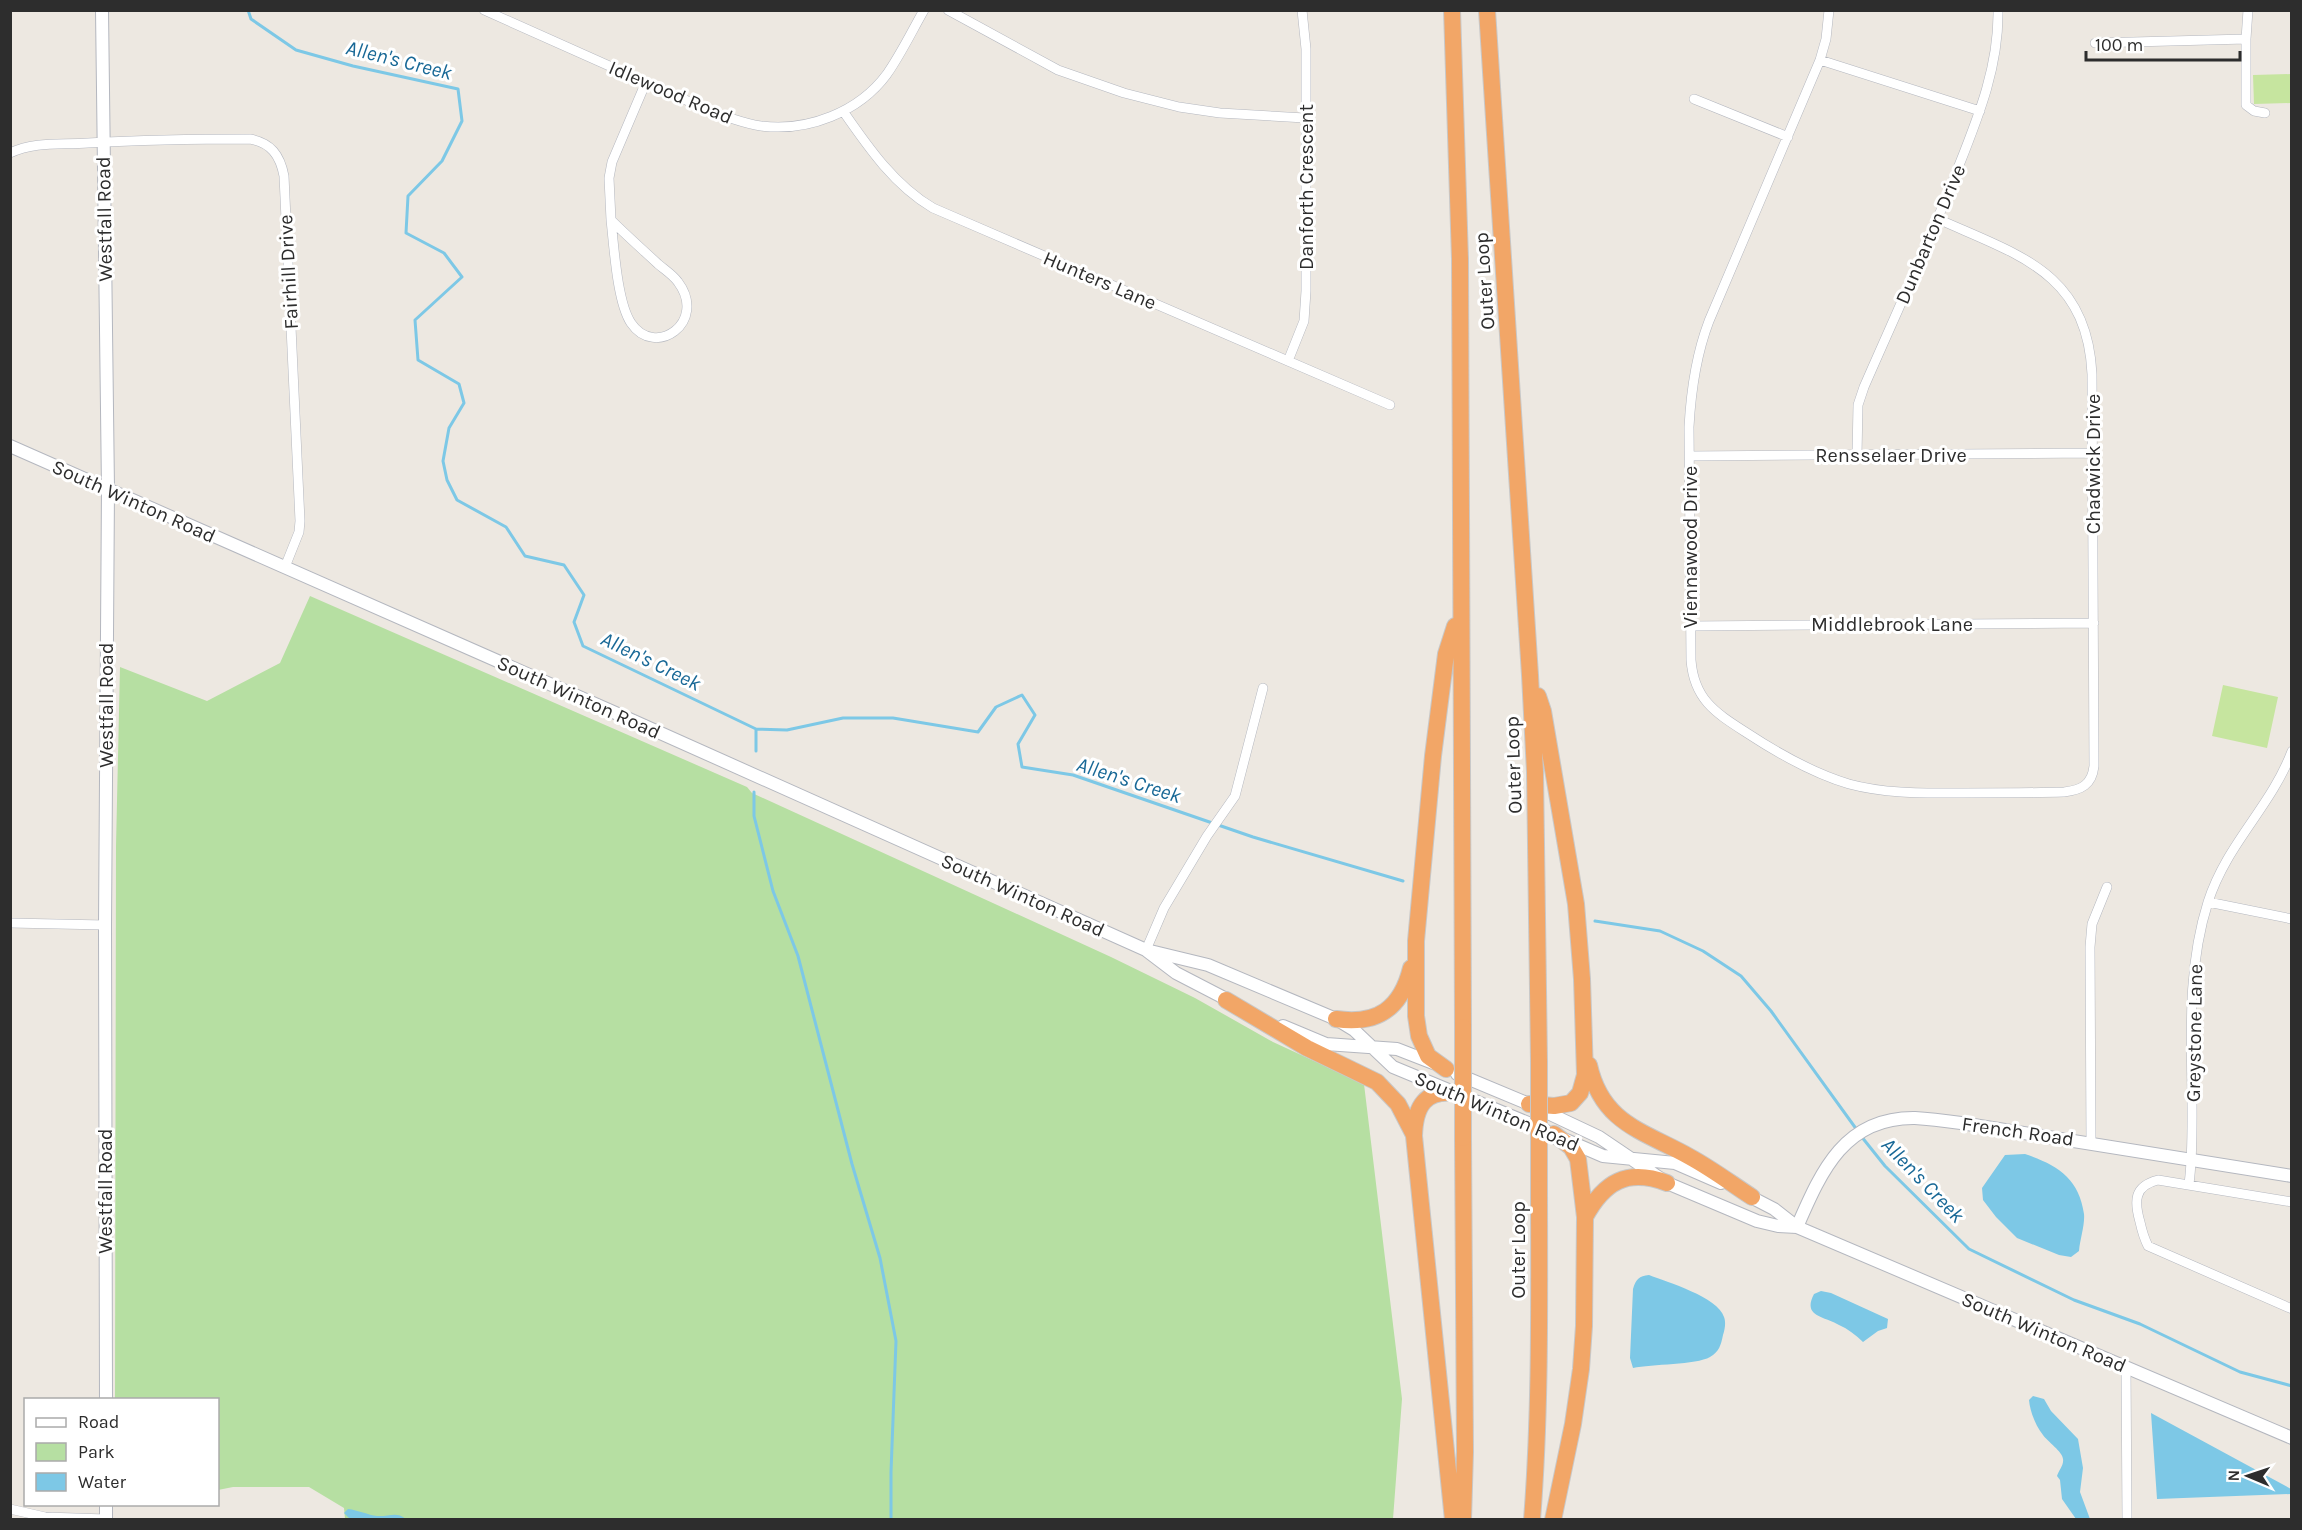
<svg xmlns="http://www.w3.org/2000/svg" width="2302" height="1530" font-family="Karla,sans-serif">
<rect width="100%" height="100%" fill="#ede8e1"/>
<path fill="#b6dfa2" d="M 310,596 L 747,787 L 752,793 L 1111,957 L 1195,998 L 1273,1042 L 1364,1084 L 1402,1399 L 1393,1519 L 345,1519 L 344,1508 L 309,1487 L 233,1487 L 218,1490 L 218,1400 L 115,1400 L 116,846 L 120,667 L 207,701 L 280,663 Z"/>
<path fill="#c6e59f" d="M 2291,74 L 2291,103 L 2254,104 L 2253,75 Z
M 2223,685 L 2278,697 L 2267,748 L 2212,736 Z"/>
<path fill="#7dc8e6" d="M 2025,1154 C 2057,1165 2079,1178 2084,1214 C 2085,1225 2080,1239 2079,1251 L 2071,1257 L 2059,1255 L 2017,1238 L 1996,1217 L 1983,1200 L 1982,1188 L 2005,1155 Z
M 1649,1275 C 1667,1282 1718,1297 1724,1317 C 1726,1322 1725,1329 1723,1335 C 1721,1345 1719,1352 1710,1357 C 1696,1365 1652,1364 1633,1368 L 1630,1358 L 1633,1289 C 1636,1279 1639,1276 1649,1275 Z
M 1821,1291 L 1831,1293 L 1888,1319 L 1887,1328 L 1878,1331 L 1863,1342 C 1856,1335 1848,1329 1839,1325 C 1824,1316 1802,1317 1814,1294 Z
M 2033,1396 L 2044,1399 L 2051,1411 L 2078,1439 L 2083,1468 L 2080,1492 L 2090,1519 L 2076,1519 L 2062,1499 L 2060,1480 L 2057,1476 C 2059,1470 2064,1465 2063,1459 C 2063,1452 2047,1441 2043,1435 C 2036,1426 2030,1412 2029,1400 Z
M 2151,1413 L 2291,1489 L 2291,1494 L 2157,1499 Z
M 348,1509 C 358,1510 368,1515 377,1516 C 389,1517 396,1511 406,1519 L 350,1519 L 344,1513 Z"/>
<g fill="none" stroke-linecap="round" stroke-linejoin="round">
<path stroke="#7dc8e6" stroke-width="3" d="M 248,10 L 251,19 L 296,50 L 353,66 L 458,89 L 462,121 L 442,161 L 408,196 L 406,233 L 444,253 L 462,277 L 415,320 L 418,360 L 459,384 L 464,403 L 449,428 L 443,461 L 447,480 L 457,500 L 506,527 L 525,556 L 564,565 L 584,595 L 574,622 L 583,646 L 756,729 L 787,730 L 843,718 L 893,718 L 978,732 L 996,707 L 1022,695 L 1035,715 L 1018,744 L 1022,767 L 1073,775 L 1253,837 L 1403,881
M 756,751 L 756,729
M 754,792 L 754,816 L 773,891 L 798,956 L 852,1164 L 880,1258 L 896,1341 L 891,1472 L 891,1520
M 1595,921 L 1660,931 L 1703,951 L 1741,976 L 1771,1011 L 1857,1130
M 1861,1136 L 1885,1166 L 1969,1249 L 2074,1300 L 2140,1324 L 2240,1372 L 2292,1386"/>
<g stroke="#b4b7bf" stroke-width="10">
<path id="street" d="M 484,10 L 717,114 C 732,118 746,124 761,126 C 808,132 859,112 887,74 C 901,54 912,31 924,10
M 948,10 L 1058,70 L 1124,93 L 1179,107 L 1220,113 L 1305,118
M 1829,10 L 1826,39 L 1820,60 L 1709,321 C 1696,355 1691,390 1689,427 L 1691,660 C 1694,700 1716,713 1747,733 C 1779,754 1812,773 1849,784 C 1886,794 1925,793 1963,793 C 1997,793 2030,793 2064,792 C 2081,790 2092,785 2094,766 L 2092,374 C 2087,272 2018,255 1938,219
M 2248,10 L 2246,39 L 2246,105 L 2254,111 L 2265,113
M 2095,43 L 2246,39
M 1820,60 L 1980,111
M 1694,99 L 1788,137
M 843,111 C 868,147 894,185 933,208 L 1390,405
M 10,153 C 35,141 61,145 88,143 C 142,140 196,139 250,139 C 271,143 280,155 284,176 L 300,521 L 299,532 L 285,567
M 611,220 C 626,235 642,249 658,264 C 665,270 673,275 678,282 C 708,322 655,359 631,323 C 617,302 614,246 611,220 Z
M 611,220 L 609,178 L 612,162 L 646,82
M 1288,361 L 1304,321 L 1306,291 L 1306,49 L 1302,10
M 1857,455 L 1858,405 L 1864,387 C 1895,316 1928,245 1956,173 C 1977,120 1999,68 1998,10
M 1690,456 L 2092,453
M 1691,626 L 2094,623
M 2208,902 L 2292,919
M 10,923 L 105,925
M 1146,950 L 1164,908 L 1207,836 L 1235,796 L 1263,688
M 2091,1142 L 2090,947 L 2092,924 L 2107,887
M 2189,1184 C 2193,1154 2192,1124 2192,1093 C 2191,1029 2188,965 2208,902 C 2227,843 2271,807 2292,751
M 2292,1202 L 2158,1180 C 2134,1186 2134,1201 2140,1222 C 2142,1231 2144,1238 2148,1246 L 2292,1309
M 2126,1367 L 2127,1520
M 10,1509 L 45,1517 L 106,1519"/>
</g>
<g stroke="#b4b7bf" stroke-width="14">
<path id="secondary" d="M 102,10 L 108,489 L 105,925 L 106,1400
M 10,446 L 629,719 L 1146,950 L 1208,965 L 1336,1019 L 1354,1030 L 1393,1067 L 1545,1130
M 1147,951 L 1176,973 L 1232,1002
M 1283,1026 L 1326,1044 L 1397,1049 L 1433,1063
M 1457,1074 L 1529,1104 L 1599,1137 L 1667,1183 L 1757,1221 L 1778,1226 L 1797,1227
M 1566,1140 L 1603,1156 L 1675,1163 L 1721,1183
M 1745,1194 L 1774,1209 L 1797,1227 L 2292,1438
M 1797,1227 C 1821,1172 1844,1117 1915,1118 C 1930,1119 1946,1121 1961,1123 L 2292,1176
M 106,1504 L 106,1520"/>
</g>
<g stroke="#c8c8c8" stroke-width="18">
<path id="highway" d="M 1452,10 L 1460,259 L 1463,1027
M 1487,10 L 1530,675 L 1535,772 L 1539,1062
M 1226,1000 L 1307,1048 L 1377,1082 L 1398,1104 L 1413,1133
M 1336,1019 C 1377,1025 1401,1009 1411,968
M 1589,1065 C 1602,1124 1644,1131 1690,1157 C 1712,1169 1732,1184 1752,1197
M 1446,1069 L 1428,1056 L 1419,1036 L 1416,1016 L 1416,941 L 1433,756 L 1446,654 L 1455,626
M 1529,1104 L 1554,1106 L 1571,1103 L 1580,1093 L 1585,1075 L 1582,979 L 1576,904 L 1543,711 L 1538,696
M 1463,1138 L 1465,1452 L 1463,1520
M 1585,1217 C 1604,1182 1627,1168 1667,1183
M 1453,1520 L 1414,1136 C 1415,1106 1425,1088 1459,1094
M 1532,1520 C 1541,1405 1539,1289 1539,1174
M 1553,1520 L 1573,1424 L 1581,1369 L 1584,1326 L 1585,1217 L 1578,1159 L 1571,1147 L 1554,1134"/>
</g>
<use href="#street" stroke="#fff" stroke-width="9"/>
<use href="#secondary" stroke="#fff" stroke-width="12"/>
<use href="#highway" stroke="#f2a667" stroke-width="16"/>
<g stroke="#c8c8c8" stroke-width="18" stroke-linecap="butt">
<path id="highway-bridge" d="M 1463,1027 L 1463,1138
M 1539,1062 L 1539,1174"/>
</g>
<use href="#highway-bridge" stroke="#f2a667" stroke-width="16"/>
</g>
<g text-anchor="middle" stroke-width="6" stroke-linejoin="round" paint-order="stroke">
<g font-size="20" fill="#2d2d2d" stroke="#fff">
<text transform="translate(671 92) rotate(23)" y="7">Idlewood Road</text>
<text transform="translate(1306 187) rotate(-90)" y="7">Danforth Crescent</text>
<text transform="translate(104 219) rotate(-91)" y="7">Westfall Road</text>
<text transform="translate(1930 234) rotate(-67)" y="7">Dunbarton Drive</text>
<text transform="translate(288 272) rotate(-93)" y="7">Fairhill Drive</text>
<text transform="translate(1100 280) rotate(23)" y="7">Hunters Lane</text>
<text transform="translate(1484 281) rotate(-94)" y="7">Outer Loop</text>
<text x="1891" y="462">Rensselaer Drive</text>
<text transform="translate(2093 464) rotate(-90)" y="7">Chadwick Drive</text>
<text transform="translate(134 501) rotate(24)" y="7">South Winton Road</text>
<text transform="translate(1690 547) rotate(-90)" y="7">Viennawood Drive</text>
<text x="1892" y="631">Middlebrook Lane</text>
<text transform="translate(579 697) rotate(24)" y="7">South Winton Road</text>
<text transform="translate(106 705) rotate(-90)" y="7">Westfall Road</text>
<text transform="translate(1513 765) rotate(-92)" y="7">Outer Loop</text>
<text transform="translate(1023 895) rotate(24)" y="7">South Winton Road</text>
<text transform="translate(2194 1033) rotate(-89)" y="7">Greystone Lane</text>
<text transform="translate(1497 1111) rotate(23)" y="7">South Winton Road</text>
<text transform="translate(2018 1131) rotate(8)" y="7">French Road</text>
<text transform="translate(105 1191) rotate(-90)" y="7">Westfall Road</text>
<text transform="translate(1518 1250) rotate(-90)" y="7">Outer Loop</text>
<text transform="translate(2044 1332) rotate(23)" y="7">South Winton Road</text>
</g>
<g font-size="21" font-style="italic" fill="#186896" stroke="#fff">
<text transform="translate(399 60) rotate(14)" y="7">Allen's Creek</text>
<text transform="translate(651 661) rotate(26)" y="7">Allen's Creek</text>
<text transform="translate(1129 780) rotate(18)" y="7">Allen's Creek</text>
<text transform="translate(1923 1180) rotate(46)" y="7">Allen's Creek</text>
</g>
</g>
<rect width="2302" height="1530" fill="none" stroke="#2d2d2d" stroke-width="24"/>
<rect x="24" y="1398" width="195" height="108" fill="#ffffff" stroke="#ababab" stroke-width="1.5"/>
<rect x="36" y="1418" width="30" height="9" fill="#ffffff" stroke="#ababab" stroke-width="1.5"/>
<text x="78" y="1428" font-size="18" fill="#2d2d2d">Road</text>
<rect x="36" y="1443" width="30" height="18" fill="#b6dfa2" stroke="#ababab" stroke-width="1.5"/>
<text x="78" y="1458" font-size="18" fill="#2d2d2d">Park</text>
<rect x="36" y="1473" width="30" height="18" fill="#7dc8e6" stroke="#ababab" stroke-width="1.5"/>
<text x="78" y="1488" font-size="18" fill="#2d2d2d">Water</text>
<g transform="translate(2248 1476) rotate(272)" stroke="#ffffff" stroke-width="4.5" paint-order="stroke">
<path d="M0-4.5L10 22L0 15L-10 22Z" fill="#2d2d2d"/>
<text y="-9" font-size="16" font-weight="bold" text-anchor="middle" fill="#2d2d2d">N</text>
</g>
<path d="M2086 51v9h154v-9" fill="none" stroke="#2d2d2d" stroke-width="3"/>
<text x="2095" y="51" font-size="18" fill="#2d2d2d" stroke="#ffffff" stroke-width="4.5" paint-order="stroke">100 m</text>
</svg>
